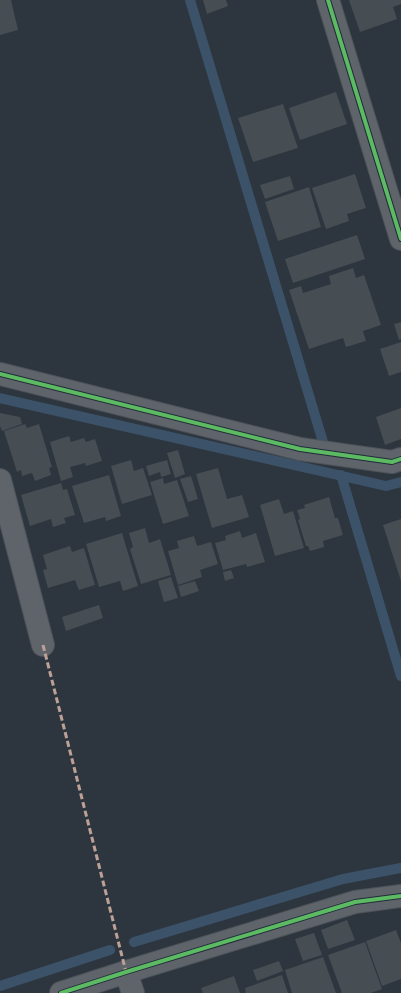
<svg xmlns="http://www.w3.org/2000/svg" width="401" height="993" font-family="'Exo 2',sans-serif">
<rect width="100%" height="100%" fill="#2d363e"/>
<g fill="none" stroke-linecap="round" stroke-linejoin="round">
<path stroke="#3c5269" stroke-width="10" d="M 190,0 L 323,442
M 0,398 L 386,486 L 401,482
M 341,475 L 401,676
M 134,942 L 343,879 L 401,868
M 0,986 L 110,950"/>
</g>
<path fill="#464d53" d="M 0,0 L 11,0 L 18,30 L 0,35 Z
M 203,0 L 226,0 L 228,6 L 207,14 Z
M 349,0 L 401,0 L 401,4 L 393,7 L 397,19 L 360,32 Z
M 336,92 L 347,124 L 300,140 L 289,108 Z
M 283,104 L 298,148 L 253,162 L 238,118 Z
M 355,174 L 366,208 L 347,214 L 349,221 L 326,229 L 312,188 Z
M 290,176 L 294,189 L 265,199 L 260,185 Z
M 309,187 L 321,227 L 278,241 L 265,202 Z
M 357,235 L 365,259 L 293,283 L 285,259 Z
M 353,268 L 356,278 L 364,275 L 381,325 L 363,331 L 366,341 L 346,347 L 343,338 L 309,349 L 289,290 L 301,286 L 303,293 L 331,284 L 329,276 Z
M 401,322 L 401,339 L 399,340 L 394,324 Z
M 401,342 L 401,372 L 389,376 L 380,349 Z
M 401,408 L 401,439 L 385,445 L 376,417 Z
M 0,413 L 20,417 L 22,424 L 2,431 L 0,426 Z
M 25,424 L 27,428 L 39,424 L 52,467 L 49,468 L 51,475 L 35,481 L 32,473 L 22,476 L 21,470 L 17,472 L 4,431 Z
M 69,436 L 71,442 L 84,438 L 86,442 L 95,439 L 102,461 L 86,466 L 85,463 L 70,467 L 73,477 L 61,481 L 50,442 Z
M 178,450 L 185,474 L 175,478 L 167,453 Z
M 131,460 L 134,471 L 143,468 L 152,495 L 122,504 L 111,466 Z
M 167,460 L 171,474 L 161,477 L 160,472 L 149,476 L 146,466 Z
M 218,468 L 227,499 L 242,495 L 249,517 L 212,528 L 196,474 Z
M 109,475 L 121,516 L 106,521 L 105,517 L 84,523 L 72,486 Z
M 191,476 L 198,499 L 188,502 L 180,479 Z
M 163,478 L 164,484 L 177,480 L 189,516 L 163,524 L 150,482 Z
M 61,483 L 63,490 L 67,489 L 75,515 L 64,518 L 66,523 L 53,527 L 51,519 L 30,526 L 21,495 Z
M 329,497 L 335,518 L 338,518 L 343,535 L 323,541 L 324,547 L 310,551 L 308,546 L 306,546 L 298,520 L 300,519 L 297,510 L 305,508 L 304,505 Z
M 279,499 L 284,514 L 293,511 L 304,548 L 275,556 L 260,505 Z
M 401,519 L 401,581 L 383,525 Z
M 145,528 L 149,543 L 160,539 L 171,575 L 141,584 L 130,549 L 133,547 L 129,533 Z
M 240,531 L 242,538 L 256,533 L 265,562 L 247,567 L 246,564 L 223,570 L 215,543 L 226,540 L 225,536 Z
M 122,533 L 138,586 L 123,591 L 120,581 L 99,587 L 86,544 Z
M 194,536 L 197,546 L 211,542 L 218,564 L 200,570 L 202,577 L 178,585 L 168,551 L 179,548 L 177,541 Z
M 70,546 L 72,552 L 84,548 L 95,585 L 79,590 L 75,580 L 48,588 L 43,570 L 47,569 L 43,555 Z
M 231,570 L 234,578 L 225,581 L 223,572 Z
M 171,577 L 178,598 L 164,602 L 158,581 Z
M 195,581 L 199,591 L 181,597 L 178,586 Z
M 99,605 L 103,618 L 66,631 L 62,617 Z
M 347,920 L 355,940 L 328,949 L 321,930 Z
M 396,930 L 401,943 L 401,979 L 382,986 L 366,941 Z
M 314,933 L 322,955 L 303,961 L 295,939 Z
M 365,942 L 382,989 L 371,993 L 342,993 L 328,955 Z
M 323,957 L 336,993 L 292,993 L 285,970 Z
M 279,961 L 283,971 L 257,981 L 253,970 Z
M 282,975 L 288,993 L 246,993 L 245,988 Z
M 234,976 L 240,993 L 203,993 L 201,988 Z"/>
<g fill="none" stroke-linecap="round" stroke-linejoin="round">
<g stroke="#4c5258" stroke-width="24">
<path id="street" d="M 328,0 L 401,239
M 0,374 L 300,449 L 392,462 L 401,459
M 0,480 L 43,645
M 126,972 L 133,993
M 61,993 L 126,972 L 355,902 L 401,896"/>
</g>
<use href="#street" stroke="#5e646a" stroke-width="22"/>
<path stroke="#bda197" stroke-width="3" stroke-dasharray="6 3" stroke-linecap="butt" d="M 43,645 L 126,972"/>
<g stroke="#202c39" stroke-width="6">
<path id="cycleway" d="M 328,0 L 401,239
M 0,374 L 300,449 L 392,462 L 401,459
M 61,993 L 126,972 L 355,902 L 401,896"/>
</g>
<use href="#cycleway" stroke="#5cba63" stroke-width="4"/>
</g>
</svg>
